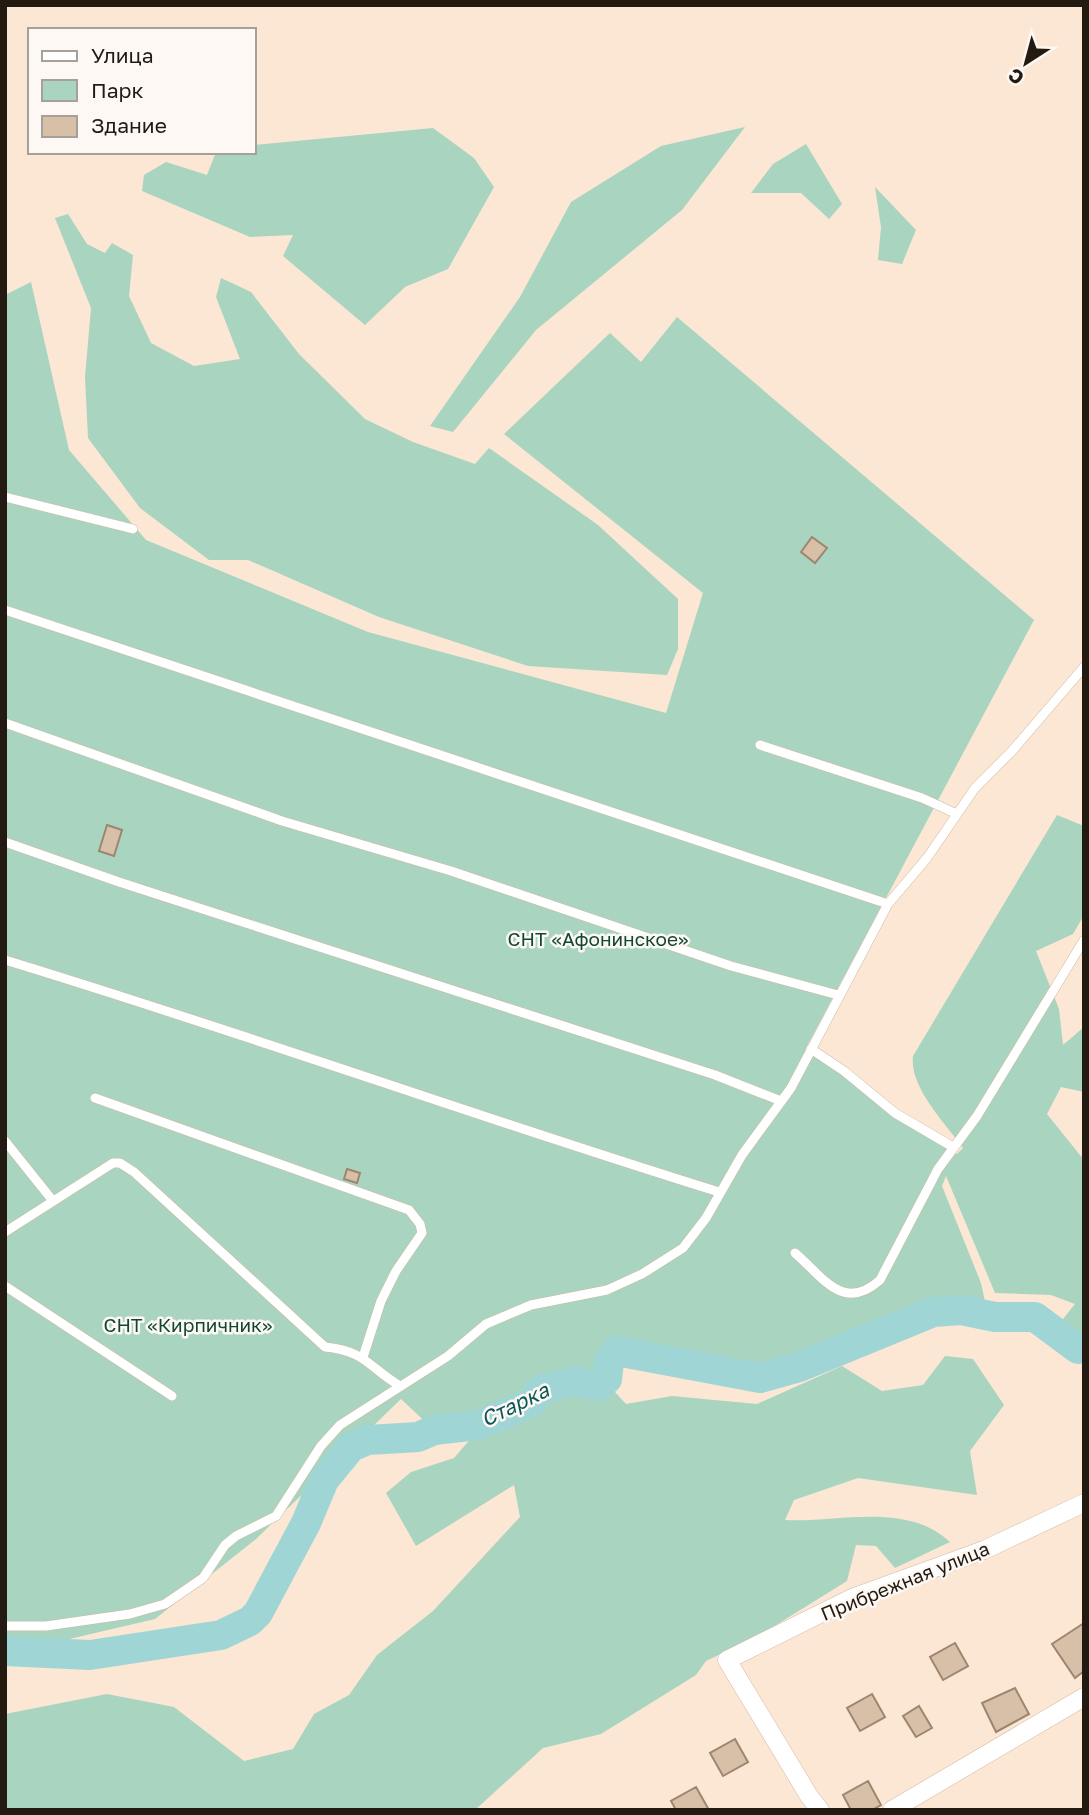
<svg xmlns="http://www.w3.org/2000/svg" width="1089" height="1815" font-family="'Golos Text',sans-serif">
<rect width="100%" height="100%" fill="#fbe7d4"/>
<path fill="#a9d4bf" d="M 745,127 L 682,210 L 536,330 L 453,432 L 430,426 L 520,297 L 571,202 L 661,146 Z
M 433,128 L 474,158 L 494,187 L 448,269 L 405,287 L 365,325 L 283,256 L 293,235 L 250,237 L 142,191 L 144,175 L 166,162 L 207,175 L 216,152 L 254,152 L 254,145 Z
M 806,144 L 842,204 L 829,219 L 801,193 L 751,193 L 773,164 Z
M 875,187 L 916,230 L 902,264 L 878,260 L 881,227 Z
M 68,214 L 87,244 L 105,253 L 112,243 L 133,255 L 129,296 L 151,343 L 194,366 L 240,359 L 216,297 L 221,278 L 251,292 L 299,354 L 365,419 L 413,442 L 475,464 L 489,448 L 598,525 L 678,599 L 678,649 L 667,675 L 528,666 L 379,617 L 248,560 L 209,560 L 140,508 L 88,438 L 85,377 L 91,308 L 55,218 Z
M 31,282 L 69,450 L 146,540 L 368,632 L 666,713 L 703,593 L 504,434 L 610,333 L 641,362 L 677,317 L 1034,620 L 805,1050 L 957,1154 L 963,1148 C 945,1123 909,1087 913,1056 L 1057,815 L 1084,826 L 1084,915 L 1073,934 L 1036,951 L 1059,1009 L 1063,1045 L 1084,1027 L 1084,1092 L 1061,1087 L 1047,1114 L 1084,1160 L 1084,1345 L 1055,1329 L 1075,1304 L 1051,1295 L 995,1293 L 946,1176 L 942,1186 L 981,1283 L 987,1311 L 935,1305 L 882,1326 L 879,1334 L 799,1367 L 760,1378 L 616,1351 L 609,1362 L 607,1379 L 599,1386 L 575,1381 L 542,1389 L 531,1403 L 478,1425 L 434,1430 L 401,1399 L 256,1539 L 155,1619 L 5,1654 L 5,295 Z
M 945,1356 L 973,1359 L 1004,1405 L 970,1451 L 977,1495 L 858,1478 L 794,1500 L 785,1520 C 838,1523 906,1501 950,1542 L 895,1568 L 876,1546 L 856,1545 L 847,1581 L 755,1638 L 706,1661 L 696,1675 L 601,1734 L 543,1748 L 475,1810 L 5,1810 L 5,1714 L 107,1694 L 174,1707 L 244,1761 L 293,1749 L 314,1714 L 349,1695 L 377,1655 L 433,1611 L 520,1517 L 514,1485 L 416,1546 L 386,1493 L 411,1472 L 454,1458 L 473,1436 L 537,1410 L 543,1397 L 576,1391 L 615,1392 L 626,1404 L 672,1396 L 757,1404 L 842,1366 L 882,1391 L 923,1385 Z"/>
<g fill="none" stroke-linecap="round" stroke-linejoin="round">
<path stroke="#a0d5d5" stroke-width="30" d="M 5,1651 L 90,1655 L 221,1635 L 250,1621 L 258,1613 L 306,1523 L 324,1480 L 351,1447 L 368,1440 L 418,1437 L 434,1430 L 478,1425 L 531,1403 L 542,1389 L 575,1381 L 599,1386 L 607,1379 L 609,1362 L 616,1351 L 760,1378 L 799,1367 L 933,1312 L 961,1310 L 995,1317 L 1035,1317 L 1078,1349 L 1084,1348"/>
</g>
<path fill="#d8c0a8" stroke="#9d8670" stroke-width="2" d="M 812,537 L 827,548 L 815,563 L 801,552 Z
M 107,825 L 122,830 L 114,856 L 99,851 Z
M 347,1169 L 360,1173 L 357,1183 L 344,1179 Z
M 1084,1623 L 1084,1671 L 1075,1678 L 1052,1644 Z
M 955,1643 L 968,1666 L 943,1680 L 930,1657 Z
M 1015,1688 L 1029,1714 L 996,1732 L 982,1703 Z
M 872,1694 L 885,1717 L 860,1731 L 847,1708 Z
M 919,1706 L 932,1728 L 916,1737 L 903,1716 Z
M 735,1739 L 748,1762 L 723,1776 L 710,1753 Z
M 868,1781 L 881,1805 L 872,1810 L 851,1810 L 843,1795 Z
M 696,1787 L 709,1810 L 676,1810 L 671,1801 Z"/>
<g fill="none" stroke-linecap="round" stroke-linejoin="round">
<g stroke="#d2baa3" stroke-width="10">
<path id="service" d="M 5,497 L 133,529
M 5,610 L 888,904
M 5,723 L 282,821 L 451,871 L 731,966 L 838,995
M 760,745 L 922,798 L 957,814
M 5,842 L 119,882 L 715,1075 L 781,1101
M 5,960 C 245,1033 480,1118 719,1192
M 811,1049 L 844,1071 L 895,1113 L 953,1147
M 95,1098 L 409,1210 L 420,1224 L 422,1233 L 396,1271 L 381,1301 L 363,1357
M 5,1141 L 53,1201
M 5,1232 L 113,1163 L 120,1163 L 134,1172 L 325,1347 C 366,1351 368,1367 400,1386
M 795,1253 C 823,1277 843,1313 880,1280 L 938,1169 L 977,1116 L 1084,940
M 5,1286 L 172,1396
M 5,1626 L 46,1626 L 130,1614 L 165,1604 L 203,1578 L 225,1545 L 236,1536 L 276,1516 L 321,1446 L 340,1425 L 448,1356 L 486,1324 L 531,1305 L 607,1290 L 642,1274 L 683,1248 L 706,1218 L 742,1155 L 791,1088 L 888,904 L 927,858 L 975,788 L 1012,751 L 1084,667"/>
</g>
<g stroke="#d2baa3" stroke-width="19">
<path id="minor" d="M 820,1810 L 809,1796 L 727,1660 L 852,1598 L 984,1550 L 1084,1503
M 892,1810 L 1084,1697"/>
</g>
<use href="#service" stroke="#fff" stroke-width="9"/>
<use href="#minor" stroke="#fff" stroke-width="18"/>
</g>
<g text-anchor="middle" stroke-width="5" stroke-linejoin="round" paint-order="stroke">
<g font-size="19" fill="#114834" stroke="#fdf8f3">
<text x="598" y="946">СНТ «Афонинское»</text>
<text x="188" y="1332">СНТ «Кирпичник»</text>
</g>
<g font-size="19" fill="#231b12" stroke="#fdf8f3">
<text transform="translate(905 1581) rotate(-22)" y="7">Прибрежная улица</text>
</g>
<g font-size="21" font-style="italic" fill="#0a5758" stroke="#fdf8f3">
<text transform="translate(515 1405) rotate(-26)" y="7">Старка</text>
</g>
</g>
<rect width="1089" height="1815" fill="none" stroke="#231b12" stroke-width="14"/>
<rect x="28" y="28" width="228" height="126" fill="#fdf8f3" stroke="#a6a099" stroke-width="2"/>
<rect x="42" y="51" width="35" height="10" fill="#ffffff" stroke="#a6a099" stroke-width="2"/>
<text x="91" y="63" font-size="21" fill="#231b12">Улица</text>
<rect x="42" y="80" width="35" height="21" fill="#a9d4bf" stroke="#a6a099" stroke-width="2"/>
<text x="91" y="98" font-size="21" fill="#231b12">Парк</text>
<rect x="42" y="116" width="35" height="21" fill="#d8c0a8" stroke="#a6a099" stroke-width="2"/>
<text x="91" y="133" font-size="21" fill="#231b12">Здание</text>
<g transform="translate(1026 63) rotate(216)" stroke="#fdf8f3" stroke-width="5" paint-order="stroke">
<path d="M0-5L12 26L0 18L-12 26Z" fill="#231b12"/>
<text y="-10" font-size="19" font-weight="bold" text-anchor="middle" fill="#231b12">С</text>
</g>
</svg>
